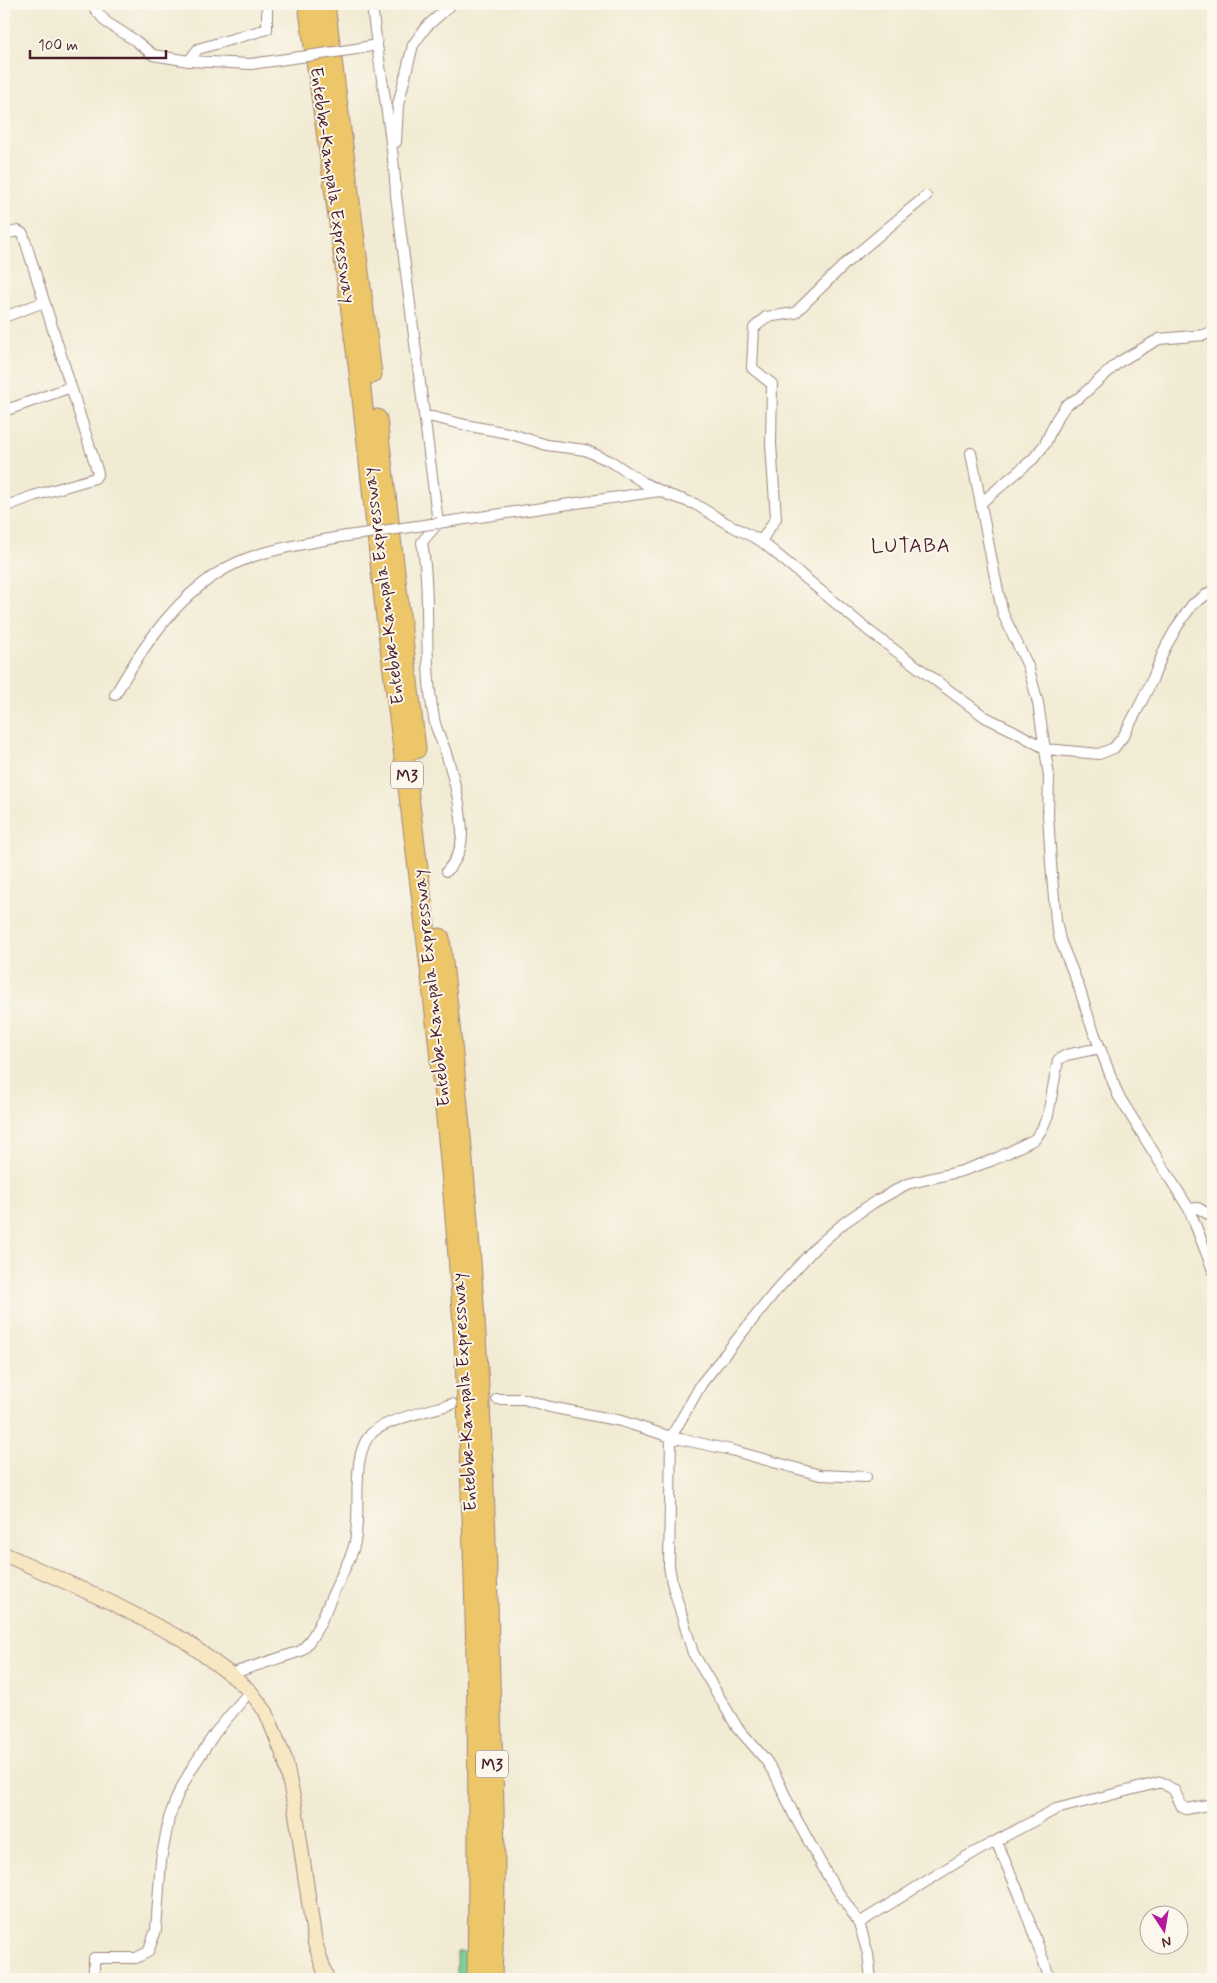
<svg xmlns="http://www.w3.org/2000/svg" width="1217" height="1983" font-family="Mynerve,sans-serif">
<rect width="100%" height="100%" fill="#fbf7ec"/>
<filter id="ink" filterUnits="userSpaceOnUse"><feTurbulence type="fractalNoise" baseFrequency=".02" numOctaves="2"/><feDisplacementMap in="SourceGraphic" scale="10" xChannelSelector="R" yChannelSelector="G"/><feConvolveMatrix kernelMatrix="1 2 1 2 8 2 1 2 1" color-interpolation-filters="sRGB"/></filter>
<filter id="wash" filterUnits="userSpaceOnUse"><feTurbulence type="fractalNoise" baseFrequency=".0096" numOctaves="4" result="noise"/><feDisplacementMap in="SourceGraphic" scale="20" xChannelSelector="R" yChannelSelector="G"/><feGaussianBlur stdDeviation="1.12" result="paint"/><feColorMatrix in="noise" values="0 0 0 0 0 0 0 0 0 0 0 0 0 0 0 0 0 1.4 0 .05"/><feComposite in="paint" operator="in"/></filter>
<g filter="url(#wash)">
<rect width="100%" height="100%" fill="#f1ebd3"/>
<path fill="#7ed295" stroke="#647860" d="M 457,1952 L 468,1952 L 468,1979 L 457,1979 Z"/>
</g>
<g filter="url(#ink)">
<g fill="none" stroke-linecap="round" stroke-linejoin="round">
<g stroke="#9e857f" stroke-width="12">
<path id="minor" d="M 91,4 L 106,22 L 136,41 L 153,55 L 189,61 L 251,64 L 300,57
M 372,4 C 378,68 393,131 396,195 L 438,523 L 422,542 C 432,600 422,660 434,718 C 435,727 440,737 444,747 C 453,774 461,804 462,833 C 462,848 457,860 447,871
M 356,49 L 376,45
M 189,61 L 198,49 L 267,29 L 267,4
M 396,142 L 398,105 L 413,45 L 426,27 L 452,4
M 4,234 L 18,231 L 23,234 L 98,473 L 95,478 L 33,496 L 4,507
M 4,317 L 44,302
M 4,411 L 71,387
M 424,415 L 470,426 L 508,433 L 547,445 L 585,450 L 612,462 L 644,483 L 669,495 L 695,504 L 726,523 L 761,541 L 869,631 L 985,717 L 1014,731 L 1046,749 L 1099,754 L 1114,748 L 1124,735 L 1141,703 L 1153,678 L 1165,648 L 1178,625 L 1192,605 L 1213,590
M 971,453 L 994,572 L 1003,614 L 1028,666 L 1038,703 L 1049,776 L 1048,814 L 1051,864 L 1056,921 L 1060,940 L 1079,987 L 1090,1022 L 1118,1095 L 1189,1209 L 1198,1208 L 1213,1217
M 982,502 L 1033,459 L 1045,444 L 1056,420 L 1066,405 L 1080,397 L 1119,362 L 1159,339 L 1204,335 L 1213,331
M 438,523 L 660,491
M 761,541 L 776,518 L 771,444 L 772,384 L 752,368 L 754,328 L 766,317 L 795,313 L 847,262 L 926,196
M 115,695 C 147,639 188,579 251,557 C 279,547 310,543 340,537
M 1189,1209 L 1213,1270
M 497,1399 L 524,1399 L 550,1407 L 621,1421 L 671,1437 L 731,1450 L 820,1475 L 866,1477
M 230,1674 L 301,1651 C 320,1632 327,1604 339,1581 C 344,1569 351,1558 354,1546 C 363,1515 348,1453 373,1432 C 388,1419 432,1410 452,1404
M 996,1841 L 1019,1893 L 1050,1979
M 859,1923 L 964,1858 L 1056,1809 L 1161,1782 L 1174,1790 L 1182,1807 L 1186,1809 L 1213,1804
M 94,1979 L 94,1958 L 136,1958 L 148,1952 L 156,1930 L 161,1860 L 169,1818 L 178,1794 L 192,1768 L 215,1733 L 250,1691
M 871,1979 L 868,1954 L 859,1923 L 829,1878 L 793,1813 L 776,1776 L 765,1759 L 737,1727 L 693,1653 L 672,1583 L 669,1566 L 671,1437 L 702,1383 L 774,1293 L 815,1248 L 845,1222 L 873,1203 L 907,1184 L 962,1171 L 993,1160 L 1035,1139 L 1042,1129 L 1048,1115 L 1058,1060 L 1066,1055 L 1100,1048"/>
</g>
<g stroke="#9e857f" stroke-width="16">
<path id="secondary" d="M 4,1554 L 110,1602 L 184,1640 L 230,1674 L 250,1691 L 266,1712 L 285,1759 L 295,1807 L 315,1943 L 327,1979"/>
</g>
<g stroke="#9e857f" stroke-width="21">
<path id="motorway" d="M 308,4 C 326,132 345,260 361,389 C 370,465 377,541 386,617 C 418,864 451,1112 465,1361 C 476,1567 480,1773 477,1979
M 325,4 L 372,374
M 377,419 L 416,749
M 440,938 C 470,1184 485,1432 490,1680 C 492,1745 495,1810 495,1874 C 495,1909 493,1944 492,1979"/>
</g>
<use href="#minor" stroke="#fff" stroke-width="10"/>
<use href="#secondary" stroke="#f7e8c3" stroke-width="14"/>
<use href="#motorway" stroke="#ecc669" stroke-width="19"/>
<g stroke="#9e857f" stroke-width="12" stroke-linecap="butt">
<path id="minor-bridge" d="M 300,57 L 356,49
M 340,537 L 438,523"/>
</g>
<use href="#minor-bridge" stroke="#fff" stroke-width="10"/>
</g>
</g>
<g text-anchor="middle" stroke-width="4" stroke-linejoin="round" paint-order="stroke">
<g fill="#fbf7ec" stroke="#7f6065" stroke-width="1">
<rect x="391" y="761.5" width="32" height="27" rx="4"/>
<rect x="476" y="1750.5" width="32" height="27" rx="4"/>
</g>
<g font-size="16" font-weight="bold" fill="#4a1f2b">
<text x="407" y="781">M3</text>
<text x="492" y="1770">M3</text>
</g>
<g font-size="18" fill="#4a1f2b" stroke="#fbf7ec">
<text transform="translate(333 185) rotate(82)" y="6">Entebbe-Kampala Expressway</text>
<text transform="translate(383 586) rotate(-97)" y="6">Entebbe-Kampala Expressway</text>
<text transform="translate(431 988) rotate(-96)" y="6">Entebbe-Kampala Expressway</text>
<text transform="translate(464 1392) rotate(-93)" y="6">Entebbe-Kampala Expressway</text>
</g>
<g font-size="20" letter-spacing="1" fill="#4a1f2b" stroke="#fbf7ec">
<text x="911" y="552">LUTABA</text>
</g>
</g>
<rect width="1217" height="1983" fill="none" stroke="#fbf7ec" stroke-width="20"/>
<g transform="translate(1164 1930) rotate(168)"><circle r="24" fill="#fbf7ec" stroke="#b4a19f"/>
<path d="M0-4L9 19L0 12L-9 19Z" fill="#b5179e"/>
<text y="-8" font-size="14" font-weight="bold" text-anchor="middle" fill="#4a1f2b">N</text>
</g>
<path d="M30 50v8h136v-8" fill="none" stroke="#4a1f2b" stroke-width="2.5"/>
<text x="38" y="50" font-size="15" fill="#4a1f2b" stroke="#fbf7ec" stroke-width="4" paint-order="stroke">100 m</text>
</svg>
